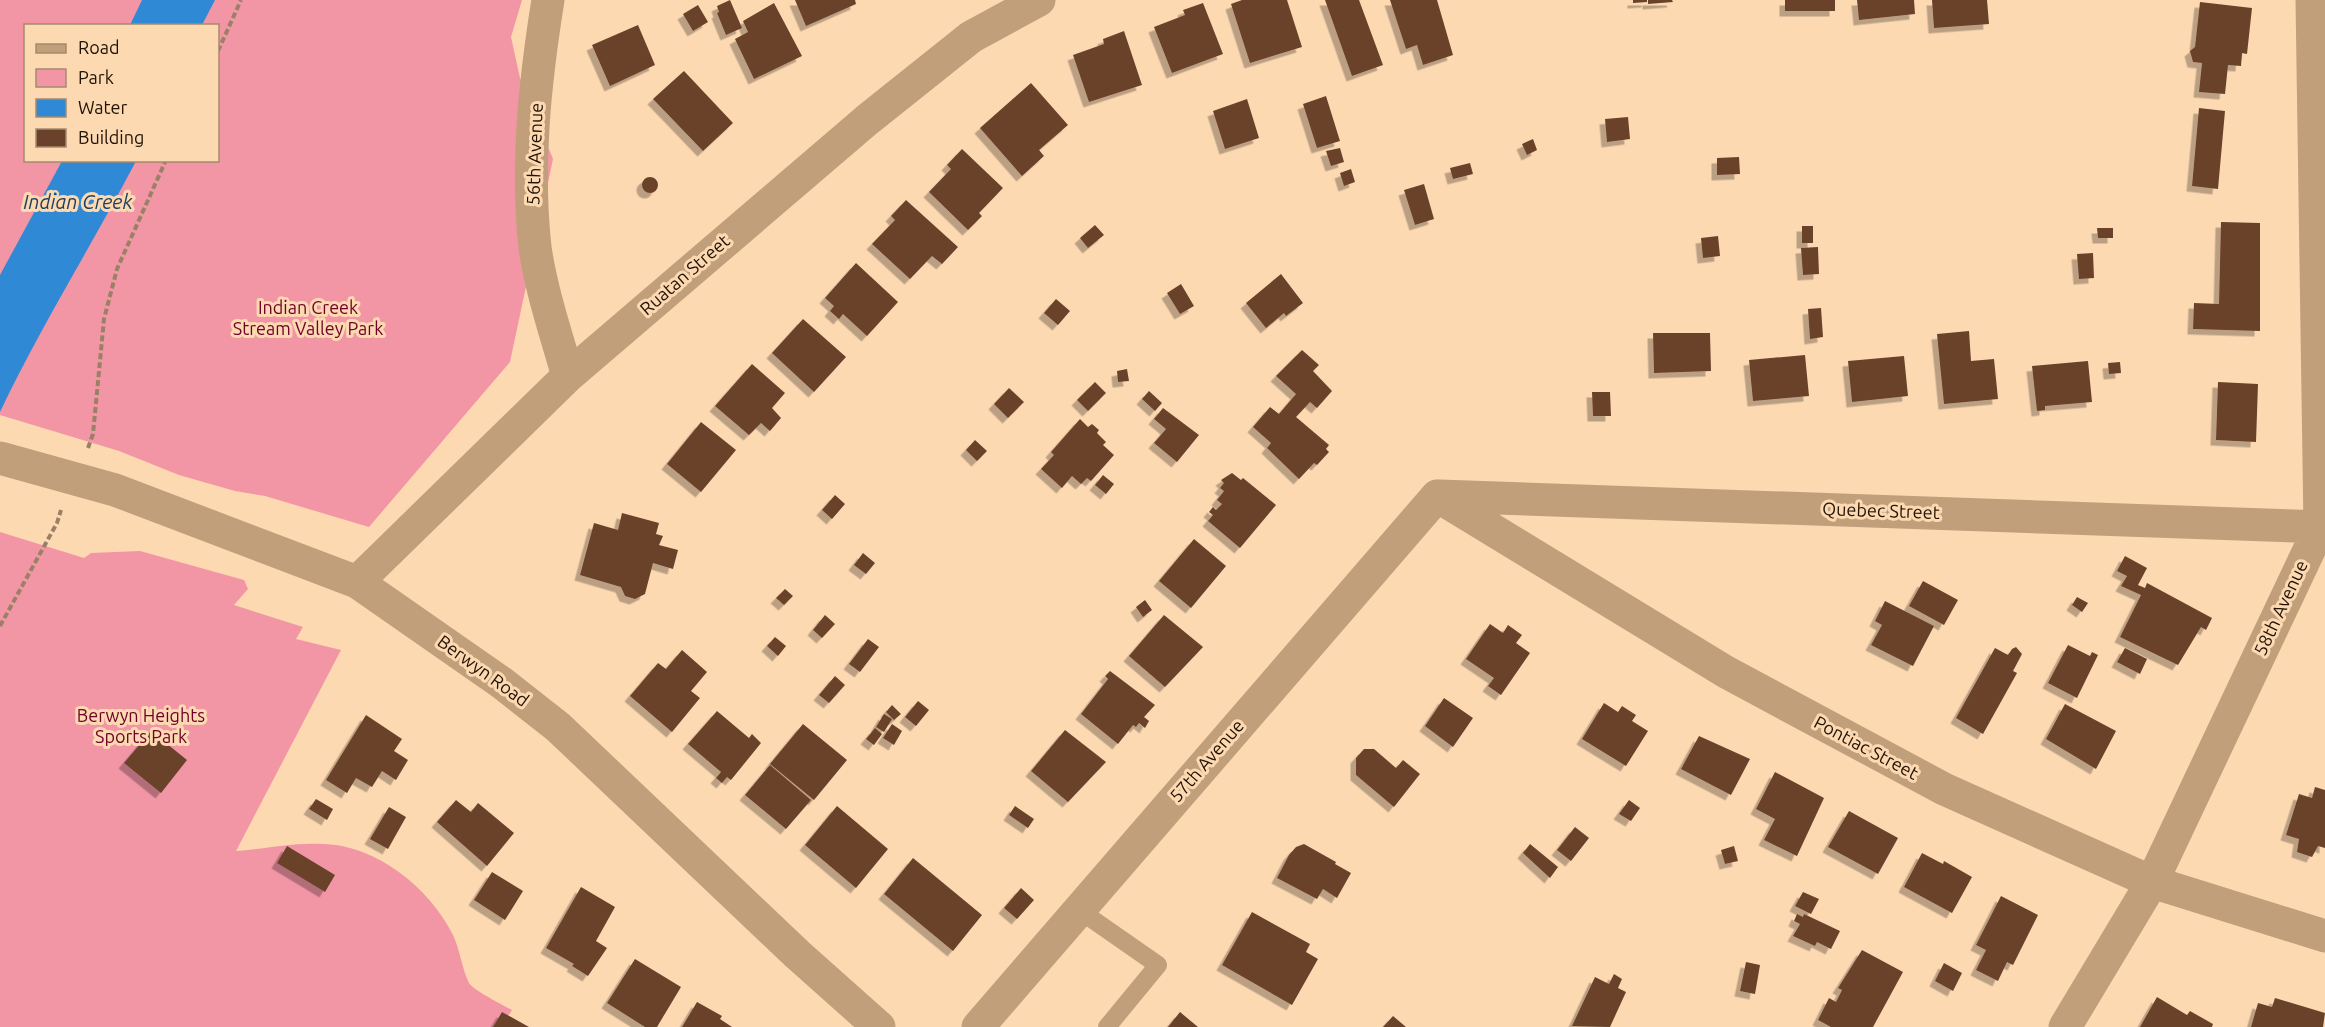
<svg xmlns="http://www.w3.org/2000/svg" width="2325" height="1027" font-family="Ubuntu,sans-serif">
<defs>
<filter id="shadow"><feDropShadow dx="-5.5" dy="5.5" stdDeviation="0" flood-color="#0004"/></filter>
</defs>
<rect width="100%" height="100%" fill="#fdd9b2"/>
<path fill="#f296a6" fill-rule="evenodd" d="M 0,0 L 522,0 L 511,37 L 520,78 L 553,159 L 510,362 L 369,527 L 265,496 L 235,491 L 179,475 L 119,451 L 0,415 ZM 26,26 L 218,26 L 218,160 L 26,160 Z
M 0,532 L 84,558 L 91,553 L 140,551 L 244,580 L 248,589 L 234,605 L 303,627 L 296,639 L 341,650 L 236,851 C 264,849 293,842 323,844 C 376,845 430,888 453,935 C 460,950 462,969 469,983 C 473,990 503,1005 512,1010 L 501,1027 L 0,1027 Z"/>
<path fill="#3089d5" d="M 142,0 L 215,0 L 202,25 L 130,25 Z
M 62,161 L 136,161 C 92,245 41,326 0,412 L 0,275 Z"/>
<path fill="#6a422c" filter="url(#shadow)" d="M 730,0 L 742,28 L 726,35 L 717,13 L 719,12 L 717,6 Z
M 795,0 L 855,0 L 856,4 L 806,26 Z
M 1242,0 L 1287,0 L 1302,47 L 1250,63 L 1231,4 Z
M 1325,0 L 1359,0 L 1383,65 L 1352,76 Z
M 1390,0 L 1437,0 L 1453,55 L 1423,65 L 1417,45 L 1406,49 Z
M 1633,0 L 1647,0 L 1647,2 L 1633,3 Z
M 1648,0 L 1672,0 L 1673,2 L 1648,4 Z
M 1785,0 L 1835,0 L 1835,11 L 1785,11 Z
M 1857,0 L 1914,0 L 1915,14 L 1859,20 Z
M 1932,0 L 1987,0 L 1989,24 L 1934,28 Z
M 2200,2 L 2252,8 L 2247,54 L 2242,53 L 2241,66 L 2228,65 L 2225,94 L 2199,92 L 2202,63 L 2193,62 L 2190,51 L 2195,47 Z
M 774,3 L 802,56 L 754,79 L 735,39 L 748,32 L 743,21 Z
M 1203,3 L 1223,54 L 1172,73 L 1154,27 L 1185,15 L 1183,10 Z
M 698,5 L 708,22 L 693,31 L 683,14 Z
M 638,25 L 655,65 L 610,86 L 592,45 Z
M 1124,31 L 1142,85 L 1089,102 L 1073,55 L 1104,44 L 1103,39 Z
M 684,71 L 733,123 L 703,151 L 653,99 Z
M 1031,83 L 1068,125 L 1039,150 L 1044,156 L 1022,176 L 980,128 Z
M 1326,96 L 1340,141 L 1317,148 L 1303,104 Z
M 1247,99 L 1259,138 L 1225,149 L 1213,111 Z
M 2199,108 L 2225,111 L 2218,189 L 2192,186 Z
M 1628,117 L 1630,139 L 1607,142 L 1605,119 Z
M 1533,139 L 1537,150 L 1527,155 L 1522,144 Z
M 1340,148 L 1344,162 L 1331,166 L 1326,151 Z
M 962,149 L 1003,188 L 979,213 L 982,216 L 968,230 L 929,192 L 951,169 L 947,165 Z
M 1739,157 L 1740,174 L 1717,175 L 1717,158 Z
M 1470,163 L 1473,174 L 1453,179 L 1450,168 Z
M 1351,169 L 1355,182 L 1344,186 L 1340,173 Z
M642 185a8 8 0 1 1 16 0a8 8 0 1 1-16 0Z
M 1424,184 L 1434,219 L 1415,225 L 1404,190 Z
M 906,200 L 958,247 L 942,264 L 932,256 L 910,279 L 872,244 L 895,220 L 891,216 Z
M 2221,222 L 2260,223 L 2260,331 L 2193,329 L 2194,303 L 2219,304 Z
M 1095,225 L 1104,235 L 1088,248 L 1080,238 Z
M 1802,226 L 1813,226 L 1813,243 L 1802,243 Z
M 2097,228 L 2113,228 L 2113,238 L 2098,238 Z
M 1718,236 L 1720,256 L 1703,258 L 1701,238 Z
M 1818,247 L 1819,274 L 1803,275 L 1801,248 Z
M 2093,253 L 2094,278 L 2079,279 L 2077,254 Z
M 856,263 L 898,302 L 867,336 L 843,314 L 839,319 L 830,311 L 834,306 L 825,298 Z
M 1281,274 L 1303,303 L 1286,316 L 1284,313 L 1266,328 L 1246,303 Z
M 1181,284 L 1194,306 L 1180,314 L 1167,293 Z
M 1056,299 L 1070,311 L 1058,325 L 1044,313 Z
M 1821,308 L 1823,337 L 1810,339 L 1808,309 Z
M 803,319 L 846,357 L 814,392 L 772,353 Z
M 1969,331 L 1971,361 L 1994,359 L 1998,399 L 1944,404 L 1937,334 Z
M 1653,333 L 1710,333 L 1711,371 L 1654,373 Z
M 1302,350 L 1319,365 L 1313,371 L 1332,391 L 1317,408 L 1310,402 L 1296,417 L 1329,445 L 1326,449 L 1329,452 L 1317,465 L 1314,463 L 1299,479 L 1267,448 L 1271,443 L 1253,427 L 1270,407 L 1279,414 L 1296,394 L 1276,376 Z
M 1805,355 L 1809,396 L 1753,401 L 1749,360 Z
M 1904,356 L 1908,396 L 1852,402 L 1848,361 Z
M 2088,361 L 2092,402 L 2045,406 L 2045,410 L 2037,411 L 2032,366 Z
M 2120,362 L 2121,373 L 2109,374 L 2108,363 Z
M 752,364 L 785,393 L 772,408 L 781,418 L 770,431 L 761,423 L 749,435 L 715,406 Z
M 1127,369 L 1129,381 L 1118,382 L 1117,371 Z
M 1095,382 L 1106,393 L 1088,411 L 1077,400 Z
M 2218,382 L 2258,384 L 2256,442 L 2216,440 Z
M 1009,388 L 1024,402 L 1008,418 L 994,404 Z
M 1149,391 L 1162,403 L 1155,411 L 1142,399 Z
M 1592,392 L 1610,392 L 1611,416 L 1593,416 Z
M 1163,408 L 1199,435 L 1177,462 L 1154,443 L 1166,429 L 1154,419 Z
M 1080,419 L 1088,427 L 1092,424 L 1099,430 L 1097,433 L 1106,442 L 1103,445 L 1114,455 L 1091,481 L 1087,478 L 1081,484 L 1072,476 L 1062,488 L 1041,469 L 1054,455 L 1051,452 Z
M 701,422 L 736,450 L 701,492 L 667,464 Z
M 975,440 L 987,451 L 977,461 L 966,450 Z
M 1232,473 L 1241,480 L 1243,478 L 1276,505 L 1240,548 L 1208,521 L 1213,515 L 1209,512 L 1213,507 L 1216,510 L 1222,504 L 1217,500 L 1224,491 L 1220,488 L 1224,483 L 1221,480 Z
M 1103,475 L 1114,484 L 1106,494 L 1095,485 Z
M 835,495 L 845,504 L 832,519 L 822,510 Z
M 622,513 L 659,523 L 656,534 L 663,536 L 659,545 L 678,550 L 673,569 L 653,563 L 645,594 L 635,599 L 625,596 L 621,587 L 580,575 L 594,523 L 618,530 Z
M 1194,539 L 1226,566 L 1191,608 L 1159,581 Z
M 863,553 L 875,563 L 866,574 L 854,565 Z
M 2125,556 L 2147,568 L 2138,585 L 2145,588 L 2147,583 L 2212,618 L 2206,630 L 2201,627 L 2178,665 L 2120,637 L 2141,595 L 2121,586 L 2127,576 L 2117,571 Z
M 1923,581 L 1958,600 L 1944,625 L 1909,606 Z
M 785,589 L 793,596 L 784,605 L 776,598 Z
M 2077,597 L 2088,603 L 2082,612 L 2072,605 Z
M 1145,600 L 1152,610 L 1143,617 L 1136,607 Z
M 1885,601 L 1934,626 L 1913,666 L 1871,645 L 1882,625 L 1875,621 Z
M 825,615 L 835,624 L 822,638 L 813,630 Z
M 1164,615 L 1203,647 L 1165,687 L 1129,656 Z
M 1490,624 L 1503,633 L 1508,625 L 1522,635 L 1516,643 L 1530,653 L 1501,695 L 1488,686 L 1494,678 L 1466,659 Z
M 775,637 L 786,646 L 778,656 L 767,646 Z
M 868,639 L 879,647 L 860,672 L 849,664 Z
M 2068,645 L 2090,656 L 2092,652 L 2098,655 L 2077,698 L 2048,683 Z
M 2016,647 L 2022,654 L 2013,671 L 2017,673 L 1983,734 L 1956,718 L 1995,648 L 2008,655 L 2012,649 Z
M 2125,648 L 2147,659 L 2140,674 L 2117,662 Z
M 682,650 L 707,672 L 691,691 L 700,698 L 672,732 L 630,696 L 658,663 L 666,669 Z
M 1110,671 L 1155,705 L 1144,717 L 1149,721 L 1145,728 L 1139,723 L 1136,727 L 1133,725 L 1118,744 L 1081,714 L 1108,679 L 1105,676 Z
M 835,676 L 845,685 L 829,703 L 819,695 Z
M 1444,698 L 1473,718 L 1453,747 L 1425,726 Z
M 918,701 L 929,710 L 916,726 L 905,717 Z
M 1604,703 L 1618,712 L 1622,706 L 1636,715 L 1632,721 L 1648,731 L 1626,766 L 1582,739 Z
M 2065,704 L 2116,731 L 2096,769 L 2046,739 Z
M 892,705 L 901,714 L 894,720 L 886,712 Z
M 717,711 L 749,738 L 752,734 L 761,743 L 731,780 L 727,777 L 722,783 L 716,778 L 721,772 L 688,744 Z
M 884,714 L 892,719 L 884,732 L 876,727 Z
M 366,715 L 402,739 L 394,751 L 408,760 L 396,780 L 382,771 L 372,787 L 356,778 L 347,793 L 326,780 Z
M 803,724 L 847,760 L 814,800 L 770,764 Z
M 892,724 L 902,731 L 894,745 L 883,738 Z
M 875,728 L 882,734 L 874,745 L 866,739 Z
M 1065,730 L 1106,762 L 1068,802 L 1031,771 Z
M 151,731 L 187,760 L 161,793 L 124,763 Z
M 1699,736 L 1750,759 L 1731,795 L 1681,769 Z
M 1364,749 L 1374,749 L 1396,768 L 1403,760 L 1420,774 L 1394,807 L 1356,775 L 1356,758 Z
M 770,765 L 811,800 L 786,829 L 745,795 Z
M 1775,772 L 1824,798 L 1797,856 L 1764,840 L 1775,819 L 1756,809 Z
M 2315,787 L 2325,790 L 2325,848 L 2318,846 L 2312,857 L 2297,852 L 2299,839 L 2286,835 L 2299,794 L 2312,798 Z
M 316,799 L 333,809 L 327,820 L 309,809 Z
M 456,800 L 471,812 L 478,803 L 514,833 L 487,866 L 437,822 Z
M 1629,800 L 1640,808 L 1631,821 L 1619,814 Z
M 837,806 L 888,849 L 856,888 L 805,845 Z
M 1015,806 L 1034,819 L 1028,828 L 1009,815 Z
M 389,807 L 406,817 L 388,849 L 370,839 Z
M 1849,811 L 1898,838 L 1878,874 L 1828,847 Z
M 1575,827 L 1589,838 L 1571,861 L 1557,850 Z
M 1304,844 L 1336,862 L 1335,864 L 1351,873 L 1337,898 L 1323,889 L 1317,899 L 1277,878 L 1289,855 L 1296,847 Z
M 1530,844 L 1558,867 L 1550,878 L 1523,853 Z
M 287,846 L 335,875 L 325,892 L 277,863 Z
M 1734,846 L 1738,861 L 1725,864 L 1721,850 Z
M 1922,853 L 1943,864 L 1944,861 L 1972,877 L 1952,913 L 1904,887 Z
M 913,858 L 982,915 L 953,951 L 884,894 Z
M 492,872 L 523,891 L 505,920 L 474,900 Z
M 581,887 L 615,907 L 596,941 L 607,948 L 588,976 L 572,966 L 574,964 L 546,948 Z
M 1021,888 L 1034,900 L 1017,919 L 1004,908 Z
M 1803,892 L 1819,899 L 1811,914 L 1795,906 Z
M 2001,896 L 2038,915 L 2013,965 L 2007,962 L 1998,981 L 1976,970 L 1986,950 L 1976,945 Z
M 1252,912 L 1310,944 L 1306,952 L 1318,959 L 1292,1005 L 1222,965 Z
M 1797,914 L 1803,917 L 1804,914 L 1840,931 L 1831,949 L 1817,942 L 1815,946 L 1793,936 L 1800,924 L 1794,921 Z
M 1862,950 L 1903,972 L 1873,1027 L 1831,1027 L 1818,1020 L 1829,998 L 1836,1002 L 1842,990 L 1838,988 Z
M 635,959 L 681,987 L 657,1027 L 645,1027 L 607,1003 Z
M 1746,962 L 1760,965 L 1755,994 L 1740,991 Z
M 1944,963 L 1962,973 L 1953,991 L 1935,981 Z
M 1614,974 L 1622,979 L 1618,988 L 1626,992 L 1610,1027 L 1572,1026 L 1595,977 L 1609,984 Z
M 2157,997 L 2187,1015 L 2190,1011 L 2213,1024 L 2212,1027 L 2140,1027 Z
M 2275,998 L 2325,1013 L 2323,1027 L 2251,1027 L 2258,1003 L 2272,1007 Z
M 697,1002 L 722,1016 L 720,1019 L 732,1027 L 682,1027 Z
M 502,1012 L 529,1027 L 493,1027 Z
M 1180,1012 L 1198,1027 L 1168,1027 Z
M 1393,1016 L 1406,1027 L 1383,1027 Z"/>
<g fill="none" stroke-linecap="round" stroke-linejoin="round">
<path stroke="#9a8165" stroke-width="4" stroke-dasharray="6 3" stroke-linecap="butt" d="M 218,51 L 241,0
M 88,448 L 93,434 L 104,319 L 117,269 L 166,160
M 0,626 L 57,523 L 61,510"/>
<path stroke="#c19f7a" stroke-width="18" d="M 1079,910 L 1158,965 L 1107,1027"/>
<path stroke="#c19f7a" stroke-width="33" d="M 548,0 C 535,81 526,165 535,247 C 541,290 556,334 568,376
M 0,458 L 115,490 L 357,582 L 502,683 L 558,727 L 797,954 L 879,1027
M 1437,496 L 1726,672 L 1944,789 L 2152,882 L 2325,936
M 1439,496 L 2325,527
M 357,582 L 568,376 L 867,120 L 971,37 L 1039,0
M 978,1027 L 1437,496
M 2065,1027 L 2152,882 L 2320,527 L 2312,0"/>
</g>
<g text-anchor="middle" stroke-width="6" stroke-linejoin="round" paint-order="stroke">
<g font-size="18" fill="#201305" stroke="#fdd9b2">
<text transform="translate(535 154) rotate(-88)" y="6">56th Avenue</text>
<text transform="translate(685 275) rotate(-41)" y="6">Ruatan Street</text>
<text transform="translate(1881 511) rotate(2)" y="6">Quebec Street</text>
<text transform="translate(2281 608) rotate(-65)" y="6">58th Avenue</text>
<text transform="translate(483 671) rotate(36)" y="6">Berwyn Road</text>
<text transform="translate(1866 748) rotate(28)" y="6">Pontiac Street</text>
<text transform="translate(1207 761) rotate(-49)" y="6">57th Avenue</text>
</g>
<g font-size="18" fill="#6f012a" stroke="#fdd9b2">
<text x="308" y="314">Indian Creek<tspan x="308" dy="21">Stream Valley Park</tspan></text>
<text x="141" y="722">Berwyn Heights<tspan x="141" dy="21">Sports Park</tspan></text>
</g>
<g font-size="20" font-style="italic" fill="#1c3f5f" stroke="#fdd9b2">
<text x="78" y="209">Indian Creek</text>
</g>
</g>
<rect x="24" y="24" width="195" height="138" fill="#fdd9b2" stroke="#a58a6d" stroke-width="1.5"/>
<rect x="36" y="44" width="30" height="9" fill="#c19f7a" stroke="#a58a6d" stroke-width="1.5"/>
<text x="78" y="54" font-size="18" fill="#201305">Road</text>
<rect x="36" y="69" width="30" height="18" fill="#f296a6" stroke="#a58a6d" stroke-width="1.5"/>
<text x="78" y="84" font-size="18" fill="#201305">Park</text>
<rect x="36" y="99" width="30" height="18" fill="#3089d5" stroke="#a58a6d" stroke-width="1.5"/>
<text x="78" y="114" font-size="18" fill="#201305">Water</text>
<rect x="36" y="129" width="30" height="18" fill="#6a422c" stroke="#a58a6d" stroke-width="1.5"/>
<text x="78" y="144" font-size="18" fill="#201305">Building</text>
</svg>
